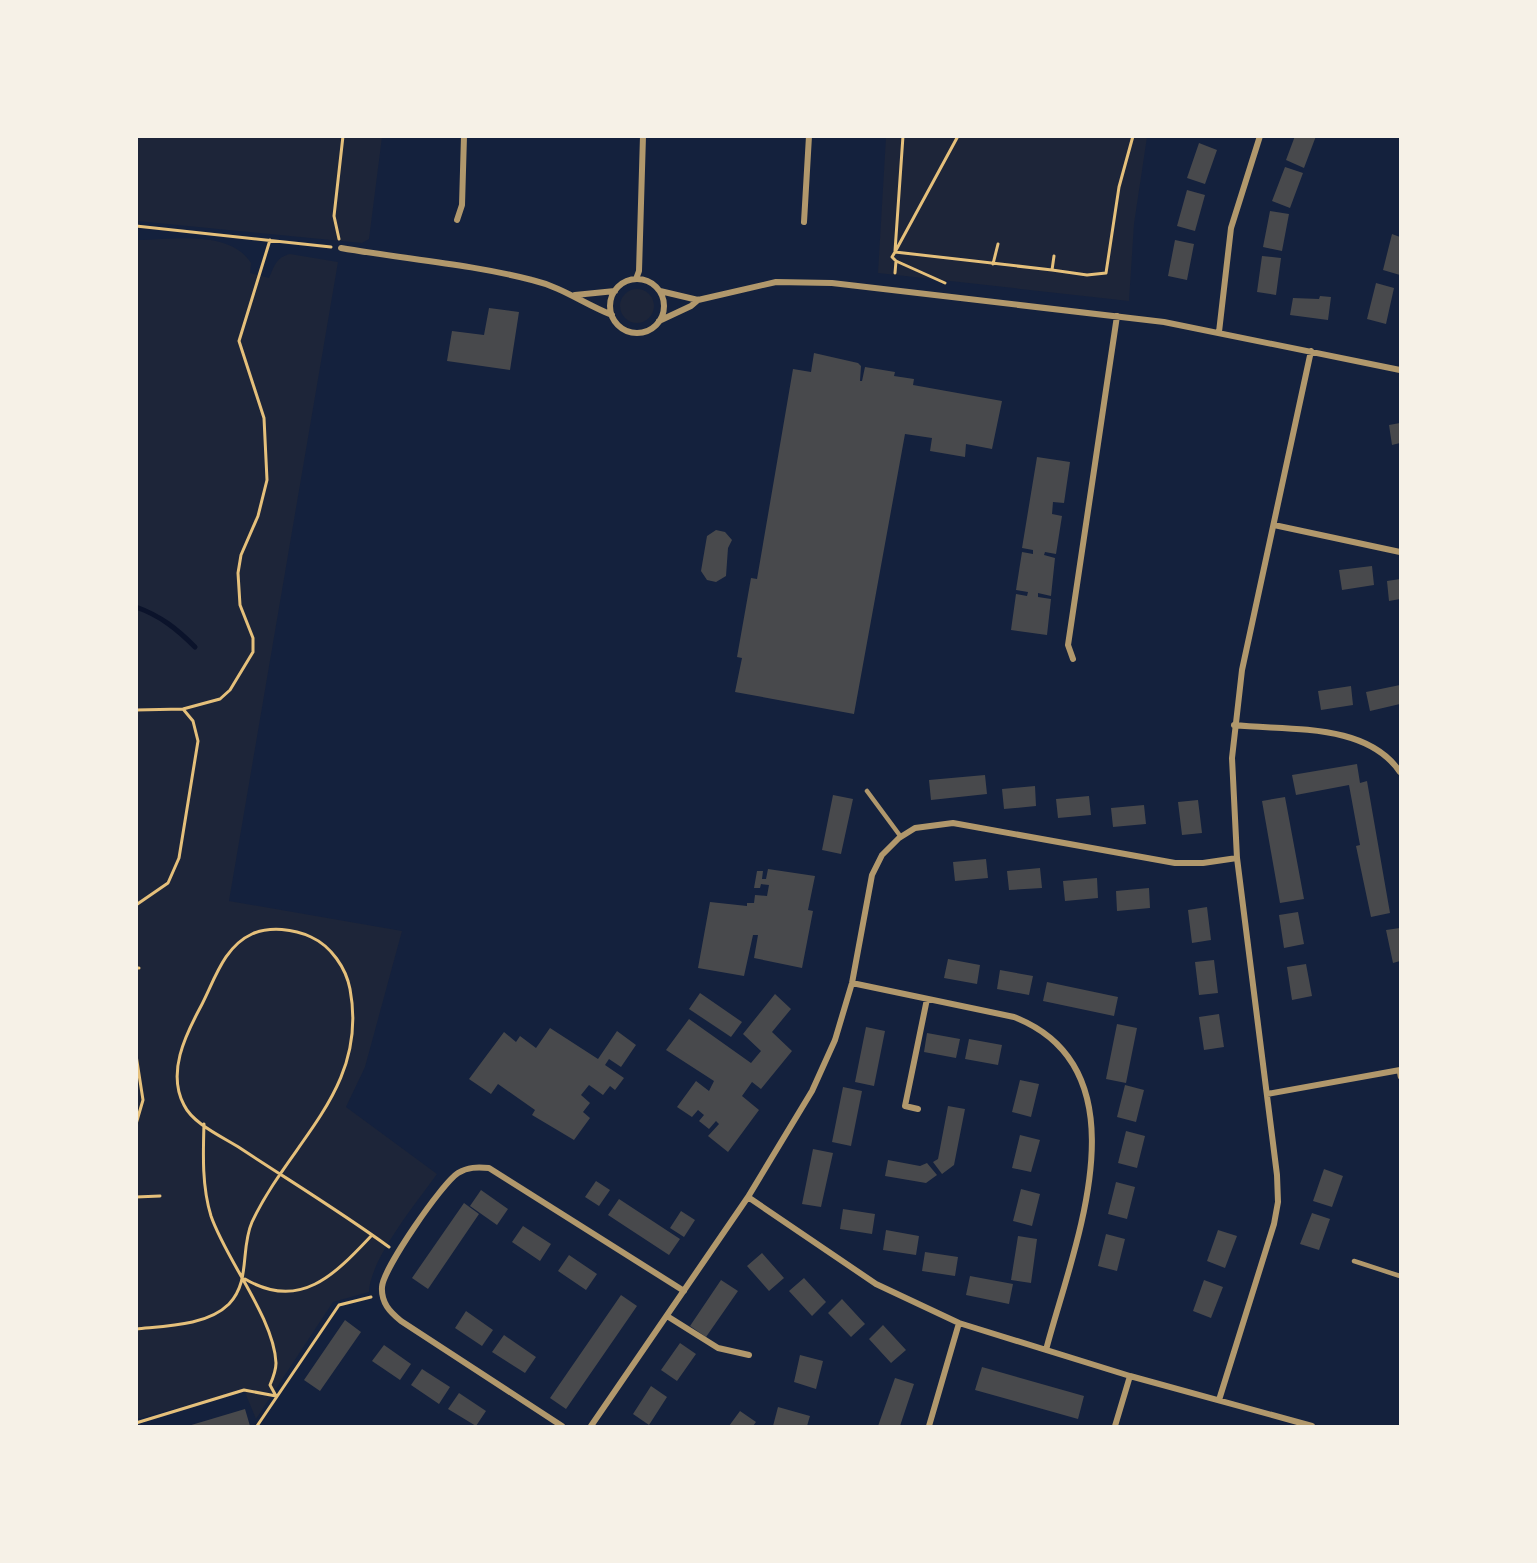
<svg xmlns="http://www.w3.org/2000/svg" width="1537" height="1563" font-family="Montserrat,sans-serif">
<rect width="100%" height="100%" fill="#14213d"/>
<path fill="#1d2539" d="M 136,137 L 382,137 L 369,239 L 362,243 L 137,221 Z
M 886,137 L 1147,137 L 1134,224 L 1129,301 L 878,273 Z
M 137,240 C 173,240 229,229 251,263 L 250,273 L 269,278 C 274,267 276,257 290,254 L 338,262 L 229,901 L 402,931 L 365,1067 L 346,1107 L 437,1174 C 417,1202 370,1259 369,1292 L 333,1302 L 256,1419 L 244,1390 L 137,1419 Z
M620 306a17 17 0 1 1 34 0a17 17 0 1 1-34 0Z"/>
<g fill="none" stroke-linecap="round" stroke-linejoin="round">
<path stroke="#0b132b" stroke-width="5" d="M 136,607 C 161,616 177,629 195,647"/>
</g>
<path fill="#48494c" d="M 1295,136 L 1316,136 L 1304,168 L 1286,160 Z
M 1199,143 L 1217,150 L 1205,184 L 1187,178 Z
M 1285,167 L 1303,173 L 1290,208 L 1272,201 Z
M 1187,190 L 1205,195 L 1195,231 L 1177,226 Z
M 1270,211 L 1289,214 L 1282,251 L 1263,247 Z
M 1392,234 L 1400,237 L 1400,275 L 1383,270 Z
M 1175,240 L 1194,244 L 1187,280 L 1168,276 Z
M 1262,256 L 1281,258 L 1276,295 L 1257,292 Z
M 1376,283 L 1394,288 L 1386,324 L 1367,319 Z
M 1320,296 L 1331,297 L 1328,320 L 1290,315 L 1293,298 L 1319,299 Z
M 489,308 L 519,312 L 510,370 L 447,361 L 452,331 L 484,335 Z
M 814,353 L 858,363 L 861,366 L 860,381 L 862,381 L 865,367 L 895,372 L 894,376 L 914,379 L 913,385 L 1002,401 L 992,449 L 966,444 L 965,457 L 930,451 L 932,438 L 905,434 L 854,714 L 735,692 L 742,658 L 737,657 L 751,578 L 757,579 L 793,369 L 811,372 Z
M 1400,423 L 1400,443 L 1392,445 L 1389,425 Z
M 1037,457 L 1070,462 L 1064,503 L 1053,502 L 1052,514 L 1062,516 L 1056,554 L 1045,552 L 1044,555 L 1055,558 L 1051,596 L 1038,593 L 1038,597 L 1051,599 L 1047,635 L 1011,630 L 1016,594 L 1027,596 L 1028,592 L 1016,590 L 1022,552 L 1033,554 L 1033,550 L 1022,548 Z
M 716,530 L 725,532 L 732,540 L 728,548 L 726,576 L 716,582 L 707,580 L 701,571 L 707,536 Z
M 1372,566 L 1374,585 L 1342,590 L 1339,570 Z
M 1400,579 L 1400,599 L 1389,601 L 1387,581 Z
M 1400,685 L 1400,704 L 1370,711 L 1366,692 Z
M 1351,686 L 1353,705 L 1321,710 L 1318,691 Z
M 1357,764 L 1360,783 L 1367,781 L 1390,913 L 1371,917 L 1356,846 L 1360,845 L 1349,785 L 1296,795 L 1292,775 Z
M 985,775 L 987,794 L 931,800 L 929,780 Z
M 1035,786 L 1036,806 L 1004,809 L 1002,789 Z
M 833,795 L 853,799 L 841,854 L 822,850 Z
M 1089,796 L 1091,815 L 1058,818 L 1056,799 Z
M 1285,797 L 1304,899 L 1280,903 L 1262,801 Z
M 1198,800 L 1202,833 L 1182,835 L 1178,802 Z
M 1144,805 L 1146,824 L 1113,827 L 1111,808 Z
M 986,859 L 988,878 L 955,881 L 953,862 Z
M 1040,868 L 1042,888 L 1009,890 L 1007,871 Z
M 768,869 L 815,876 L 808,910 L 813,911 L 802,968 L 754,958 L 758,935 L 753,935 L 744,976 L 698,968 L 710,902 L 747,906 L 747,903 L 754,903 L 755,895 L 767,896 L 769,885 L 761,884 L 760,888 L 754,888 L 757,871 L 763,871 L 762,879 L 766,879 Z
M 1097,878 L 1098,898 L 1065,901 L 1063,881 Z
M 1149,888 L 1150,908 L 1117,911 L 1116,891 Z
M 1207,907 L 1211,940 L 1192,943 L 1188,910 Z
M 1298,912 L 1304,944 L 1284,948 L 1279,915 Z
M 1400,928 L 1400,961 L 1393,963 L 1386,930 Z
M 948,959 L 980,965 L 977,984 L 944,978 Z
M 1214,960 L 1218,993 L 1199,995 L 1195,962 Z
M 1306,964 L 1312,996 L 1292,1000 L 1287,967 Z
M 1000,970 L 1033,976 L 1029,995 L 997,989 Z
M 1047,982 L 1118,997 L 1114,1016 L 1043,1001 Z
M 700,993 L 742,1022 L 731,1037 L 689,1009 Z
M 775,994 L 791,1009 L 772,1032 L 792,1051 L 761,1089 L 752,1082 L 742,1096 L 759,1110 L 728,1152 L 708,1136 L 719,1124 L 716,1121 L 709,1129 L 699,1121 L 704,1115 L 698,1110 L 692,1117 L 677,1107 L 696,1081 L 709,1091 L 714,1081 L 666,1050 L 689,1019 L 751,1063 L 761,1051 L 743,1034 Z
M 1219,1014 L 1224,1047 L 1204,1050 L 1199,1017 Z
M 1117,1024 L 1137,1028 L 1126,1083 L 1106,1079 Z
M 866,1027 L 885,1031 L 874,1086 L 855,1082 Z
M 550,1028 L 598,1059 L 617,1031 L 636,1045 L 621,1067 L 609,1059 L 605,1065 L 624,1078 L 615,1090 L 610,1086 L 603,1095 L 589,1085 L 581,1095 L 590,1103 L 583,1112 L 590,1118 L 574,1140 L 532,1115 L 535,1110 L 498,1084 L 491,1094 L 469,1079 L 504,1032 L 516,1042 L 520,1036 L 536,1048 Z
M 927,1033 L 960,1039 L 956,1058 L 924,1052 Z
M 969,1039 L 1002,1045 L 998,1065 L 965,1059 Z
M 1020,1080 L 1039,1084 L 1031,1117 L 1012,1112 Z
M 1125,1085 L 1144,1090 L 1136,1122 L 1117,1117 Z
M 843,1087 L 862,1091 L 851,1146 L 832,1142 Z
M 948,1106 L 965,1109 L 954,1165 L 942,1174 L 933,1162 L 938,1159 Z
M 1126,1131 L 1145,1136 L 1137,1168 L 1118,1163 Z
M 1020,1135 L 1040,1140 L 1031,1172 L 1012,1168 Z
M 813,1149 L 833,1153 L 821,1207 L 802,1204 Z
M 888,1160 L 920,1166 L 927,1163 L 937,1175 L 926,1183 L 885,1176 Z
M 1324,1169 L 1343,1176 L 1332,1207 L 1313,1201 Z
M 596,1181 L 610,1190 L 599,1206 L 585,1197 Z
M 1116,1182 L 1135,1187 L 1127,1219 L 1108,1214 Z
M 1021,1189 L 1040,1194 L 1032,1226 L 1013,1221 Z
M 481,1190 L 508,1209 L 497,1225 L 470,1206 Z
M 619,1199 L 680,1239 L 669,1255 L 608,1215 Z
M 464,1203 L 479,1214 L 428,1289 L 412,1278 Z
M 843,1209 L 875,1214 L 872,1234 L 840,1229 Z
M 681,1211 L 695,1220 L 684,1237 L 670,1228 Z
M 1312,1213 L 1330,1219 L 1319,1250 L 1300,1244 Z
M 523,1226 L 551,1244 L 540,1261 L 512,1242 Z
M 886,1230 L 919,1236 L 916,1255 L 883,1250 Z
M 1218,1230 L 1237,1236 L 1225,1268 L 1207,1261 Z
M 1106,1234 L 1125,1239 L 1117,1271 L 1098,1266 Z
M 1018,1236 L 1037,1239 L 1031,1283 L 1011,1280 Z
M 925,1252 L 958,1257 L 955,1276 L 922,1271 Z
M 762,1253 L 784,1278 L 769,1291 L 747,1266 Z
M 569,1255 L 597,1274 L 586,1290 L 558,1271 Z
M 970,1276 L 1013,1284 L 1009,1304 L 966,1295 Z
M 804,1278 L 826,1302 L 812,1316 L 789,1291 Z
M 721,1280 L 738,1291 L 706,1337 L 690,1326 Z
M 1204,1280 L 1223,1287 L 1211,1318 L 1193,1311 Z
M 621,1295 L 637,1306 L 566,1409 L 550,1398 Z
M 842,1299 L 865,1324 L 851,1337 L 828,1313 Z
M 466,1311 L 493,1330 L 482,1346 L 455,1328 Z
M 345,1320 L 361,1332 L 320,1391 L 304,1380 Z
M 883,1325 L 906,1350 L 891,1363 L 869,1339 Z
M 504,1335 L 536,1357 L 525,1373 L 492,1352 Z
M 680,1343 L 696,1354 L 677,1381 L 661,1370 Z
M 384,1345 L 411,1364 L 400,1380 L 372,1361 Z
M 800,1355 L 823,1361 L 816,1389 L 794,1382 Z
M 982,1367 L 1084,1396 L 1078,1419 L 975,1390 Z
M 422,1369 L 450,1387 L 439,1404 L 411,1385 Z
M 895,1378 L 914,1384 L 900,1426 L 878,1426 Z
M 651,1386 L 667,1397 L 649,1425 L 633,1414 Z
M 459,1393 L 486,1411 L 476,1426 L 448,1409 Z
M 778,1407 L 810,1416 L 807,1426 L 773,1426 Z
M 245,1409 L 250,1426 L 188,1426 Z
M 740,1411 L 756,1422 L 753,1426 L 729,1426 Z"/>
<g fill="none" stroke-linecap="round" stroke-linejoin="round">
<path stroke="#e5c07b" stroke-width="3" d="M 136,226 L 331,247
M 339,239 L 334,216 L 343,136
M 895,251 L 903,136
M 895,252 L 958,136
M 896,261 L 945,283
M 993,264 L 998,244
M 1052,270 L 1087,275 L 1106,273 L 1119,187 L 1133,136
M 895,273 L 896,261 L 892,257 L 895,252 L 1052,270 L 1054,256
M 136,710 L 183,709 L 220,699 L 230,690 L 253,652 L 253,638 L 240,605 L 238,573 L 241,555 L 258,516 L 267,480 L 264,418 L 239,341 L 270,240
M 136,905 L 168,883 L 179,858 L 198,741 L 193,721 L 183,709
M 136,968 L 139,968
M 136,1055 L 143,1100 L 136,1124
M 204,1124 C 203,1155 202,1187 211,1216 C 226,1260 274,1318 276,1363 C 276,1371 273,1378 270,1385 L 276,1396
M 136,1197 L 160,1196
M 245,1279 C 301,1312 336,1273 372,1235
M 136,1329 C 165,1326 207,1326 229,1304 C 251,1281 240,1249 252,1222 C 290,1141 369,1089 350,989 C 346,968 331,946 311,937 C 294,929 270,926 252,934 C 223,947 214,982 200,1008 C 185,1036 167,1073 184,1105 C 193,1124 223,1137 240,1148 C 290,1181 341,1212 389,1247
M 136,1423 L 244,1390 L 276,1396
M 257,1426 L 339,1305 L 371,1297"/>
<path stroke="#b1986c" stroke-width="4.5" d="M 867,791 L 901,837
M 1399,1071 L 1400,1077
M 1354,1261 L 1400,1276"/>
<path stroke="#b1986c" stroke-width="6" d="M 457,220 L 462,205 L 464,136
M 804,222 L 809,136
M 341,248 C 404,259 470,264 532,280 C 562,287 584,304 612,315
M 636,279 L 639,271 L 643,136
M610 306a27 27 0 1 1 54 0a27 27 0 1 1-54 0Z
M 660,291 L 698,300 L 776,282 L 832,283 L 1164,322 L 1400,370
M 575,295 L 615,291
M 659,321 L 691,306 L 698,300
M 1219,332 L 1231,228 L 1260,136
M 1274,525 L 1400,552
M 1073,659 L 1068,645 L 1117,316
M 1234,725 C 1289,731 1366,722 1400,772
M 852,983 L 1014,1017 C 1150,1070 1072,1250 1046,1350
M 1267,1094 L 1400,1070
M 918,1109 L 905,1106 L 927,999
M 748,1197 L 876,1284 L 959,1323 L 1130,1376 L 1312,1426
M 667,1316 L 718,1348 L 749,1355
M 1219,1400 L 1274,1224 L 1278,1202 L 1277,1175 L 1237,858 L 1232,758 L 1242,670 L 1311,351
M 562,1426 L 401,1321 C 390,1312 381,1303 382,1287 C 383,1269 442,1183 458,1173 C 468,1167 477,1167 489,1168 L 684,1291
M 591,1426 L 748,1197 L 812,1091 L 835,1040 L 852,983 L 872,875 L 882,855 L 899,838 L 915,828 L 953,823 L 1175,863 L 1203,863 L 1237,858
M 929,1426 L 959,1323
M 1115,1426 L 1130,1376"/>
</g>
<rect width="1537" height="1563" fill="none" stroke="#f6f1e7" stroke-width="276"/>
</svg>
